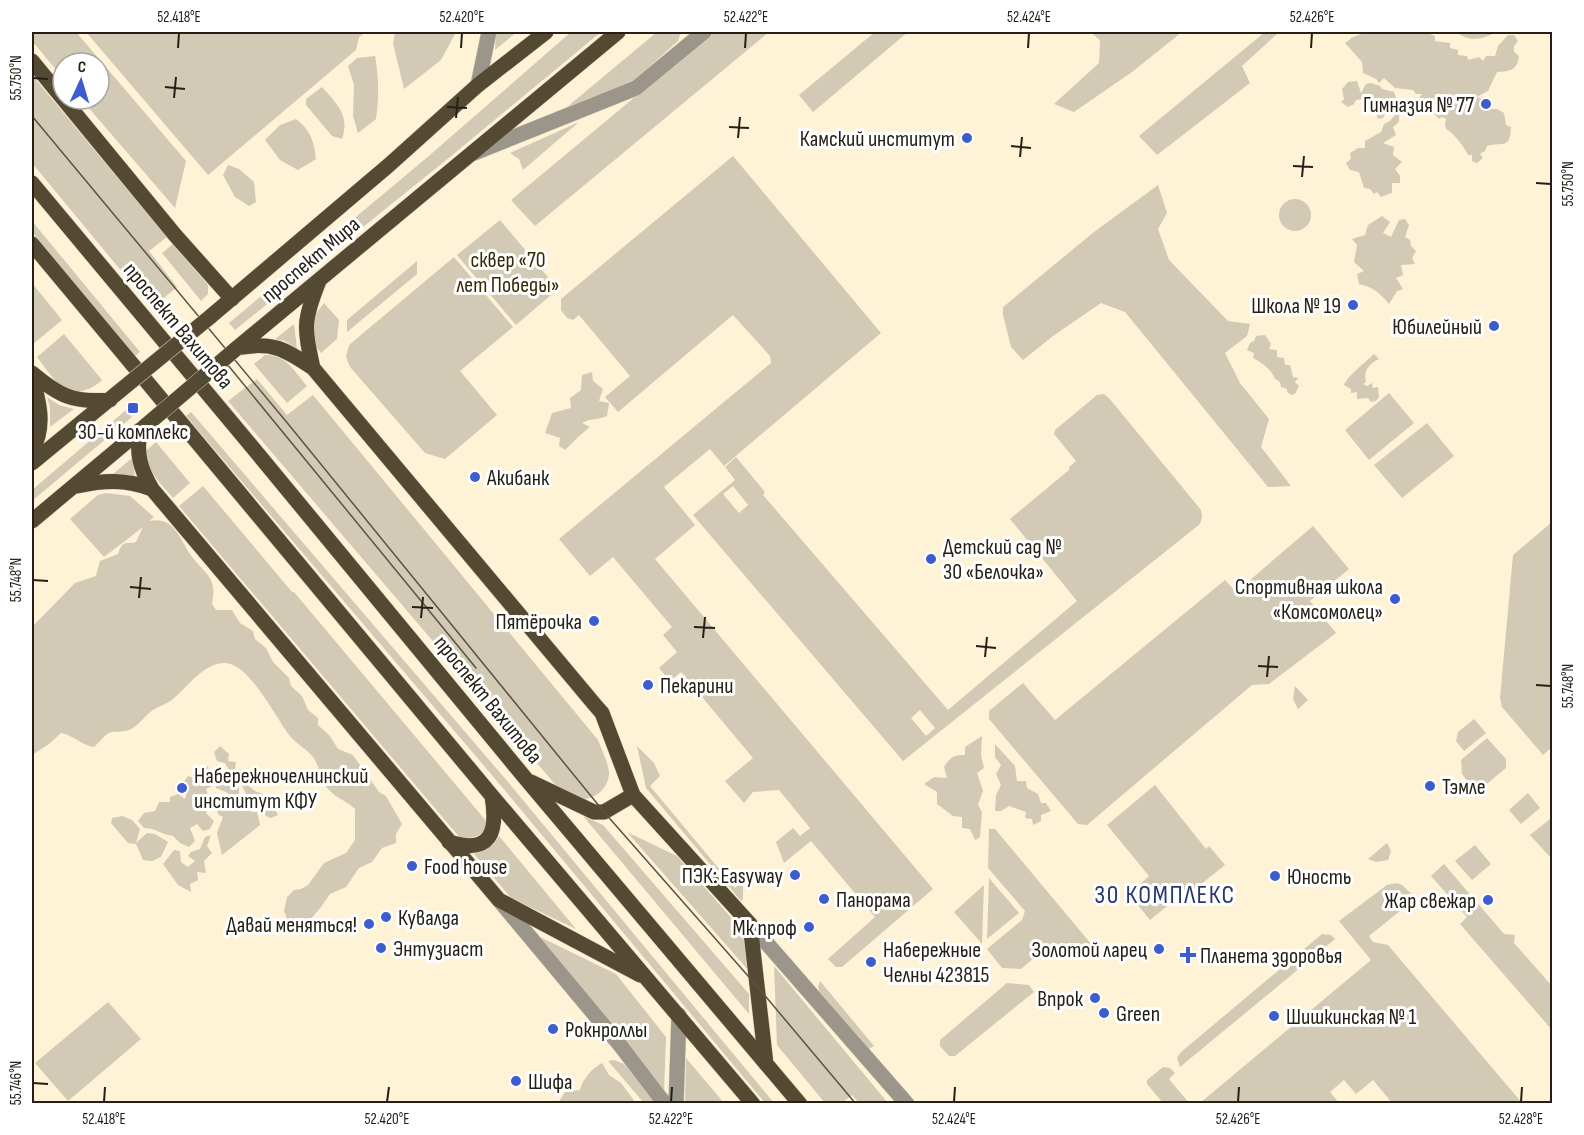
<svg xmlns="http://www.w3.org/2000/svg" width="1584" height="1135" font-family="'Sofia Sans Condensed',sans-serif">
<rect width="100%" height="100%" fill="#fef2d7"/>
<path fill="#d3cab5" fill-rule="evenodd" d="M 32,32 L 76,32 L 186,161 L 175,208 L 81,99 L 99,99 L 99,63 L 63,63 L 63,78 L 32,41 Z
M 86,32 L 366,32 L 359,37 L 356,50 L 208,175 Z
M 395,32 L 456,32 L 441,60 L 404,89 L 393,43 Z
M 496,32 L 517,32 L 495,50 Z
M 571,32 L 601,32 L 450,157 L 235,330 L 229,323 L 430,155 Z
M 657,32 L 681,32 L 678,41 L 630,84 L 567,107 Z
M 713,32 L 769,32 L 535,226 L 511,200 Z
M 875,32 L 908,32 L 813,112 L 799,95 Z
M 1090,32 L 1182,32 L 1132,72 L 1074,112 L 1054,104 L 1099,63 L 1100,40 Z
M 1265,32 L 1279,32 L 1242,66 L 1250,83 L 1157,155 L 1139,136 Z
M 1367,32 L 1427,32 L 1427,33 L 1435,36 L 1435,41 L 1450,43 L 1450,48 L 1458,50 L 1458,55 L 1467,56 L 1468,60 L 1479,57 L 1483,61 L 1486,56 L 1495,56 L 1498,46 L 1508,35 L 1514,35 L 1518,41 L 1514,46 L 1514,52 L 1519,56 C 1517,71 1510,71 1497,72 L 1488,91 L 1477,97 L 1485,101 L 1485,104 L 1490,109 L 1497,109 L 1504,113 L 1506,125 L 1511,127 C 1510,151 1502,141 1487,146 L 1485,151 L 1480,154 L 1483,158 L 1477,163 L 1472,161 L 1472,155 L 1468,155 C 1465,148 1453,132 1446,129 L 1445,124 L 1446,119 L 1442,117 L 1439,119 L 1430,110 L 1429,102 L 1424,103 L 1419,98 L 1422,94 L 1416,94 L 1413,90 L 1395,88 L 1384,78 L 1379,83 L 1376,79 L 1363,73 L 1362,62 L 1345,43 L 1353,37 Z
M 1456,32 L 1496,32 C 1483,40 1469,42 1456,32 Z
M 375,56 C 379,78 379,97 376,119 L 358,133 L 353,116 L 354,85 L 348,66 L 357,58 Z
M 32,75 L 167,237 L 149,251 L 177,287 L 152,308 L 32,163 Z
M 1357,81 L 1361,93 L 1366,84 L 1371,83 L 1380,86 L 1382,89 L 1394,92 L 1398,103 L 1388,113 L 1385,114 L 1383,118 L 1378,119 C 1376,110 1366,106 1362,99 L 1356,100 L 1354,104 L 1348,107 L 1341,102 L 1344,99 L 1342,89 L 1348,82 Z
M 322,87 C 337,104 350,115 342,139 L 332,136 L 306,105 L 306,99 Z
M 1399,110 L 1399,122 L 1393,127 L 1396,135 L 1383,143 L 1394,147 L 1393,155 L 1402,162 L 1395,169 L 1400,176 L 1400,183 L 1392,183 L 1392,193 L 1381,197 L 1377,192 L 1374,194 L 1370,189 L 1364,188 L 1359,172 L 1350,170 L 1346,163 L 1351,159 L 1350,153 L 1358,148 L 1365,148 L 1365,141 L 1381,132 L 1384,124 L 1390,121 Z
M 296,119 C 311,131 314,141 316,159 L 298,170 L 280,160 L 265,140 L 280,125 Z
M 579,122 L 523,170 L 519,159 L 510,153 Z
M 733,156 L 881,333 L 724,466 L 710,449 L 664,487 L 695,525 L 655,559 L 933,889 L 842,967 L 836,967 L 828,959 L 875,917 L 811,841 L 784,863 L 776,842 L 793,828 L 800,836 L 810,828 L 779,790 L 753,792 L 744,803 L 725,781 L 753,758 L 681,672 L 670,681 L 659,668 L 677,652 L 663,635 L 672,627 L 613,557 L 590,576 L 559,539 L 771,363 L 770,356 L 733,315 L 618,412 L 605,397 L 630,376 L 579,315 L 573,320 L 567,318 L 561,310 L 561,299 Z
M 228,165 L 239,169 L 254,182 L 256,202 L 249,206 L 235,197 L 223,175 Z
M 1158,185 L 1167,213 L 1158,229 L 1169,260 L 1228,321 L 1250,324 L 1247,336 L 1225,353 L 1240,383 L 1269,419 L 1261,447 L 1291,486 L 1268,487 L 1125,312 L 1101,303 L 1053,336 L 1023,360 L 1011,347 L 1003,315 L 1003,307 L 1094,232 Z
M1279 215a16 16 0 1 1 32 0a16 16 0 1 1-32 0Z
M 1382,216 L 1390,222 L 1383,233 L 1391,237 L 1399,220 L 1405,219 L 1409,225 L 1405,237 L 1410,240 L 1411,246 L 1416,251 L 1412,258 L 1415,264 L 1401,265 L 1403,275 L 1396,278 L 1403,289 L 1397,291 L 1389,304 C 1380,293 1373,287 1359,284 L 1357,274 L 1364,271 L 1354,262 L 1357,245 L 1352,239 L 1365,235 L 1368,225 Z
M 500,220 L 558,289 L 516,325 L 457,255 Z
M 32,221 L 140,352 L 135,356 L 32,232 Z
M 173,244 L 208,285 L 208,294 L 201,301 L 162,253 Z
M 454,257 L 513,327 L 460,371 L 497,415 L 445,459 L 425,453 L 350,367 L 346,357 L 349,345 Z
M 417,261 L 417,274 L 347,332 L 347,320 Z
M 32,283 L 62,320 L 32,345 Z
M 324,303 L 339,320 L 337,339 L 321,353 L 314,344 L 314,316 Z
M 294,324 L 297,349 L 285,341 L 275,339 Z
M 64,334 L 102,380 C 92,390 75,396 62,387 C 53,380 44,366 37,357 Z
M 1265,335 L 1271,344 L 1269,349 L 1277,350 L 1277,357 L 1284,358 L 1285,365 L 1290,365 L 1293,377 L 1298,378 L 1295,382 L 1299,386 L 1295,394 L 1291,395 L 1287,392 L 1287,389 L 1281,387 L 1280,382 L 1275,379 C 1272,370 1261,362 1253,358 L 1254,353 L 1247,350 L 1250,343 L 1254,341 L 1256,336 Z
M 1374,354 L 1379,359 C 1369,364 1363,371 1366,382 L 1363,384 L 1367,386 L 1372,383 L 1373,388 L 1378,387 L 1379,397 L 1376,401 L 1371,402 L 1368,398 L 1357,399 L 1357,392 L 1351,393 L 1351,389 L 1344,385 C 1347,376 1366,362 1374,354 Z
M 265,355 C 286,354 295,372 307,386 L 287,403 L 254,364 Z
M 592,372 L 593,381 L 603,389 L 599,401 L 609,403 L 607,416 C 598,420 591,418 582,423 L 590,427 L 578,437 L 565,450 L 559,446 L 560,438 L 545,433 L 552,413 L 571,408 L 570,398 L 581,390 L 582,375 Z
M 257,379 L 287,415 L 313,395 L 598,740 C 602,750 608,762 609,773 C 609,789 592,803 576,798 C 570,797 564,792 559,789 L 228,401 Z
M 1389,393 L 1414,423 L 1369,460 L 1345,430 Z
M 1104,394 L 1109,398 L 1201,510 L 1202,517 L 1200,524 L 903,761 L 693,515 L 735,480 L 725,467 L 736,457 L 765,492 L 763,495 L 948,710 L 1077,601 L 1010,519 L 1069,470 L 1069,467 L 1076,461 L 1054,434 L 1055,430 L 1097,395 ZM 733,486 L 748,505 L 739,513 L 723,494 ZM 920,710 L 935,728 L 926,736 L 911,718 Z
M 47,397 L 59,405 L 74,409 L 50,427 L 50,407 Z
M 126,410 L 132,417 L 32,501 L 32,490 Z
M 191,412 L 508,782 L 774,1103 L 765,1103 L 502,787 L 186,416 Z
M 1427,423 L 1454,456 L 1402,498 L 1374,465 Z
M 156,442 L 190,483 L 173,498 C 161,483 145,471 147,450 Z
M 132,458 L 135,477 L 113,474 Z
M 203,486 L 292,592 L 294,592 L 487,822 C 485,836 474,838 461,839 L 179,506 Z
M 106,493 L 130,496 L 154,517 L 149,521 C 176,515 180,542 193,558 C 207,576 217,577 212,604 L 216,610 L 232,610 L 240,623 L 253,631 L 255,639 L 266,648 L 273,662 L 289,678 L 291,686 L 302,696 L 308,710 L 318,718 L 318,725 L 330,736 L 338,749 L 353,755 L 379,792 L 386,796 L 402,824 L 396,834 L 396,843 L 382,848 L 372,862 L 359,868 L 346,887 L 330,894 L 321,907 L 310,920 L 303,923 L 287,919 L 284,911 L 287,897 L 294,890 L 301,889 L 308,885 L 324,863 L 346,853 L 355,840 L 355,809 C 347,801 336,798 329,790 C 321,782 321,772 316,762 C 311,751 297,745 290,736 C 275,717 250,664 225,663 C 203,663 188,687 173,699 C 167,704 159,706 153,710 C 144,716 139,726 129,730 C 122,733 113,730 107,734 C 102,738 99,743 94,747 C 81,745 73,735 61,733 L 49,744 L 32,755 L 32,627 L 75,583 L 96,576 L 100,561 L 118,554 C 123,539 125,545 136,542 L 143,527 L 104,557 L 70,519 L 98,495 Z
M 1552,522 L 1552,747 L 1543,755 L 1502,707 L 1500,698 L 1513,555 Z
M 1313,526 L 1349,569 L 1310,601 L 1336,633 L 1269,684 L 1252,685 L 1087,825 L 1078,824 L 989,719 L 989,711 L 1023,683 L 1055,720 L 1225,580 L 1236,592 Z
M 1295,686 L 1308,700 L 1298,709 L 1293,699 Z
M 1474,719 L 1486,733 L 1464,751 L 1456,741 L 1458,732 Z
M 982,736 L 981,755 L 984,768 L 977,773 L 983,791 L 978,805 L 982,812 L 980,837 L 975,840 L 970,829 L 962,828 L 962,817 L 953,816 L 937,804 L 937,792 L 924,784 L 934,777 L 947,778 L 944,767 C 950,757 954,755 965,755 L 965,747 Z
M 1487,738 L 1506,759 L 1506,768 L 1483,787 L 1472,787 L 1462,774 L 1461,760 Z
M 995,744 L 1015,766 L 1017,781 L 1026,781 L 1027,788 L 1038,794 L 1041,803 L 1046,803 L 1051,811 L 1041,815 L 1041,821 L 1033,825 L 1032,819 L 1025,818 L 1026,812 L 1009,806 L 1001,811 L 995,811 L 996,795 L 1001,785 L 996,774 L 1001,765 L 995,757 Z
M 220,746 L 229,754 L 228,761 L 236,762 L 235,769 L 240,769 L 250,780 L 249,786 L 255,791 L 263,794 L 263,802 L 271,803 L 278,815 L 271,818 L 266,816 L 261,807 L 254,803 L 252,796 L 246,795 C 244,786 238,783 236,774 L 230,772 L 225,763 L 217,761 L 214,752 Z
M 637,746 L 654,763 L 660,776 L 650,786 L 735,888 L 743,881 L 743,899 L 741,901 L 646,788 Z
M 216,765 L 229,779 L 230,788 L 239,788 L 239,804 L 244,802 L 252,812 L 257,812 L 260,825 L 222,855 L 217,833 L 223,817 L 219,815 L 215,808 L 216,799 L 219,796 L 226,799 L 228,793 L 216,788 Z
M 208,766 L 212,786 L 206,789 L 210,802 L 206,813 L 214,821 L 210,829 L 203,831 L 197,824 L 190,828 L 195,841 L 189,847 L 180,843 L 173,836 C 162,835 156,828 144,828 L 138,821 L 144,813 L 155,811 L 159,802 L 170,802 L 170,797 L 178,794 L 185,799 L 187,792 L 183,783 L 188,776 L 197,779 L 197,773 Z
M 1155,785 L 1206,849 L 1209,846 L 1225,865 L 1195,889 L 1192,886 L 1150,920 L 1129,894 L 1149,876 L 1107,825 Z
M 1528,793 L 1540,808 L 1521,824 L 1509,810 Z
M 122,816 L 132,820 L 140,829 L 136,843 L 147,833 L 155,834 L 168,842 L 161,857 L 152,861 L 143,860 L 136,844 L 128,843 L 111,823 L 112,818 Z
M 583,816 L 603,825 L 749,994 L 749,1014 Z
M 1550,819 L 1552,822 L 1552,853 L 1549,856 L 1530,835 Z
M 989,829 L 995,829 L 1097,951 L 1089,958 L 1066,957 L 1053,942 L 1021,969 L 1002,968 L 987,949 L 1022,920 L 1025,911 L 988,868 Z
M 627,832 L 677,856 L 742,930 L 749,971 Z
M 211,835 L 207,846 L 212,853 L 204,861 L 206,873 L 197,872 L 198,880 L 190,884 L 191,892 L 178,885 L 163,864 L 174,850 L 180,851 L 181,862 L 188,867 L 195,861 L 188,856 L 191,852 L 200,849 L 205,837 Z
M 499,836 L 576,929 L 511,898 L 474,854 L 494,843 Z
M 1387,843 L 1391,851 L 1388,860 L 1376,862 L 1368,859 Z
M 1475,845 L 1491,864 L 1472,880 L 1455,861 Z
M 1444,864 L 1504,934 L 1515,935 L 1514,943 L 1552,986 L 1552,1030 L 1460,924 L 1467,917 L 1431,876 Z
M 989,878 L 1019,913 L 987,939 Z
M 1397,883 L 1402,885 L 1416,898 L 1369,936 L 1373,942 L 1388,945 L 1522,1103 L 1392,1103 L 1373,1080 L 1356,1094 L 1344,1080 L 1330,1092 L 1339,1103 L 1200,1103 L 1371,960 L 1339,921 L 1387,885 Z
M 984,885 L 982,944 L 954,912 Z
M 1322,934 L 1331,935 L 1335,939 L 1180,1067 L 1177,1058 L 1181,1052 Z
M 538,936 L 616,974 L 666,1037 L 664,1093 Z
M 774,966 L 888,1103 L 859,1103 L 852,1095 L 842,1103 L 825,1103 L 777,1045 Z
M 820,981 L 874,1046 L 867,1050 L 821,998 L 818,987 Z
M 1007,983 L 1029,985 L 1034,992 L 955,1056 L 949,1056 L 940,1046 L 940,1040 Z
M 108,1002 L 141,1039 L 68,1101 L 35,1063 Z
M 686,1058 L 724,1103 L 685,1103 Z
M 614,1060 L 624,1064 L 658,1103 L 644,1103 L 608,1061 Z
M 602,1063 L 609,1075 L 621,1083 L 636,1103 L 558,1103 L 565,1092 L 580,1090 C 582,1080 592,1068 602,1063 Z
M 1163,1067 L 1170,1068 L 1175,1073 L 1169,1079 L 1189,1103 L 1163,1103 L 1147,1084 L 1147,1080 Z"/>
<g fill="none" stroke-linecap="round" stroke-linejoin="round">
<g stroke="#dbd0b8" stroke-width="16">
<path id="minor" d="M 478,85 L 489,32
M 474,153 L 636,88 L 704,32
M 499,900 L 620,1045 L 665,1104
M 750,924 L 907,1104
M 676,1104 L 679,1015"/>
</g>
<g stroke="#dbd0b8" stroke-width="16">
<path id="major" d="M 32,61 L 175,235 L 232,299
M 32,183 L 258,454 L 526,779 L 800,1104
M 32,244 L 492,796 L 753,1104
M 210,317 L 389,165 L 478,85 L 546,32
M 237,348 C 272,341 285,349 313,368 L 595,705 L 602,713 L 633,795 L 750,924 L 766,1064
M 237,348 L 618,32
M 313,368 C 304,327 303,321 319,281
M 32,373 C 59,396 74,403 110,400
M 32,376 C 39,402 46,426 32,451
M 140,430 C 136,454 140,468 152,489 L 499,900 L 640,975
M 32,463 L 116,394
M 77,486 C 104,480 126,479 152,489
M 32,521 L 142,429
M 531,782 L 594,812 L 604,812 L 633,795
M 449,842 C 491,855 498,832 492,796"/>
</g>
<use href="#minor" stroke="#9b9689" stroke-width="15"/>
<use href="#major" stroke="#544a34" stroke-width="15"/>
<path stroke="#595345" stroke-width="1.5" d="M 32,116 L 289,425 L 604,812 L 756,985 L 856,1104
M 227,364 L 476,668"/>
<g stroke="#dbd0b8" stroke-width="16" stroke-linecap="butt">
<path id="major-bridge" d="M 116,394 L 210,317
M 144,427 L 237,348"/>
</g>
<use href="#major-bridge" stroke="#544a34" stroke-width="15"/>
</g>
<path fill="none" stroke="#242016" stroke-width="2" d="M 178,48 L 179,33M 461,48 L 462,33M 745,48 L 746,33M 1028,48 L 1029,33M 1311,48 L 1312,33M 33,78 L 48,79M 165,87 L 185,89M 174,98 L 176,77M 447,107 L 467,108M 456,118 L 458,97M 729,127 L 749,128M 738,138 L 740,117M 1011,146 L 1031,148M 1020,157 L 1022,137M 1293,166 L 1313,167M 1302,177 L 1304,156M 1536,183 L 1551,184M 33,580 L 48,581M 130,587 L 151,589M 139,598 L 141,577M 412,607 L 433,608M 421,618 L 423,597M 694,627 L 715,628M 703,638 L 705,617M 976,646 L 996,648M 985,657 L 987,637M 1258,666 L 1278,667M 1267,677 L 1269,656M 1536,685 L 1551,686M 33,1083 L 48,1084M 104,1102 L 105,1087M 387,1102 L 389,1087M 671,1102 L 672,1087M 954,1102 L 955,1087M 1238,1102 L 1239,1087M 1521,1102 L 1522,1087"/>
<g fill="#3d5cce" stroke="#fff" stroke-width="2">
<circle cx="1486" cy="104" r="6"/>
<circle cx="967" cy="138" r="6"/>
<circle cx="1353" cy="305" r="6"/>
<circle cx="1494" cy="326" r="6"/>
<rect x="127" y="402" width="12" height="12" rx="3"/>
<circle cx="475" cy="477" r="6"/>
<circle cx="931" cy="559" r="6"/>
<circle cx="1395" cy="599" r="6"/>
<circle cx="594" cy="621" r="6"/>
<circle cx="648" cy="685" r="6"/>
<circle cx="1430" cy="786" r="6"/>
<circle cx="182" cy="788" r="6"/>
<circle cx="412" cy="866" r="6"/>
<circle cx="795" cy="875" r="6"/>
<circle cx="1275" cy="876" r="6"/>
<circle cx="824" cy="899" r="6"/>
<circle cx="1488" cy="900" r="6"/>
<circle cx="386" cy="917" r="6"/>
<circle cx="369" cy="924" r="6"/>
<circle cx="809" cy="927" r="6"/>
<circle cx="381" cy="948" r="6"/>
<circle cx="1159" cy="949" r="6"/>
<path d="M1185 946h6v6h6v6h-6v6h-6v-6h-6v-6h6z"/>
<circle cx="871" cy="962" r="6"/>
<circle cx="1095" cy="998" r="6"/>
<circle cx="1104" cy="1013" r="6"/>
<circle cx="1274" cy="1016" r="6"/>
<circle cx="553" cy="1029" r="6"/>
<circle cx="516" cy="1081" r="6"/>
</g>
<g text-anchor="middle" stroke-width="6" stroke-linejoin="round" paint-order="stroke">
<g font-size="22" fill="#242016" stroke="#fff" text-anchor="start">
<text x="1474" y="112" text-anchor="end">Гимназия № 77</text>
<text x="955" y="146" text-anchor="end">Камский институт</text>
<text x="1341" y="313" text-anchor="end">Школа № 19</text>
<text x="1482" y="334" text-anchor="end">Юбилейный</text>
<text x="133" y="439" text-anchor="middle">30-й комплекс</text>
<text x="487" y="485">Акибанк</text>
<text x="943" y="554">Детский сад №<tspan x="943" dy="25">30 «Белочка»</tspan></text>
<text x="1383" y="594" text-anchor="end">Спортивная школа<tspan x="1383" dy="25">«Комсомолец»</tspan></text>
<text x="582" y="629" text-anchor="end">Пятёрочка</text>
<text x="660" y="693">Пекарини</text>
<text x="194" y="783">Набережночелнинский<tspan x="194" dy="25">институт КФУ</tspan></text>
<text x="1442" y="794">Тэмле</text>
<text x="424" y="874">Food house</text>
<text x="783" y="883" text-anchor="end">ПЭК: Easyway</text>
<text x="1287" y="884">Юность</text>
<text x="836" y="907">Панорама</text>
<text x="1476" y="908" text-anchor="end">Жар свежар</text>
<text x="398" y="925">Кувалда</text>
<text x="357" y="932" text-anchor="end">Давай меняться!</text>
<text x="797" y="935" text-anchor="end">Мк проф</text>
<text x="393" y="956">Энтузиаст</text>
<text x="883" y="957">Набережные<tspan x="883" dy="25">Челны 423815</tspan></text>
<text x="1147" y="957" text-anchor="end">Золотой ларец</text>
<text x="1200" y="963">Планета здоровья</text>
<text x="1083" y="1006" text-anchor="end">Впрок</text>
<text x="1116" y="1021">Green</text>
<text x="1286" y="1024">Шишкинская № 1</text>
<text x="565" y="1037">Рокнроллы</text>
<text x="528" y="1089">Шифа</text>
</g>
<g font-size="22" fill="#242016" stroke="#fff">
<text transform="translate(310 259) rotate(-40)" y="8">проспект Мира</text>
<text transform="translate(179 325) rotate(50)" y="8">проспект Вахитова</text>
<text transform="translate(489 699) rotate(51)" y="8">проспект Вахитова</text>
</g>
<g font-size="22" fill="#362800" stroke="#fff">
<text x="508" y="267">сквер «70<tspan x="508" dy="25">лет Победы»</tspan></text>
</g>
<g font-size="26" letter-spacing="1.5" fill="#273972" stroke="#fff">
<text x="1165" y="903">30 КОМПЛЕКС</text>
</g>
</g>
<rect width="1584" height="1135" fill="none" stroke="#ffffff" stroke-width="66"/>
<g transform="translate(81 81) rotate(4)"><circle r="28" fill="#ffffff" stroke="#a7a6a2" stroke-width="1.5"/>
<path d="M0-4.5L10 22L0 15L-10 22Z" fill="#3d5cce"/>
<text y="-9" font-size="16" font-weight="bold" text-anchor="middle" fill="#242016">С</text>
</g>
<rect x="33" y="33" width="1518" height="1069" fill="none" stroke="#242016" stroke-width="2"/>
<g font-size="15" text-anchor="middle" fill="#242016">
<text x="179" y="22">52.418°E</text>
<text x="462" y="22">52.420°E</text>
<text x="746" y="22">52.422°E</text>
<text x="1029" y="22">52.424°E</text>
<text x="1312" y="22">52.426°E</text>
<text transform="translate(16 78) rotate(-90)" y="5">55.750°N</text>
<text transform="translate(1568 184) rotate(-90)" y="5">55.750°N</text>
<text transform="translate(16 580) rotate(-90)" y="5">55.748°N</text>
<text transform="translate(1568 686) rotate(-90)" y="5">55.748°N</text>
<text transform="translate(16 1083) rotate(-90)" y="5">55.746°N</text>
<text x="104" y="1124">52.418°E</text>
<text x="387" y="1124">52.420°E</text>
<text x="671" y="1124">52.422°E</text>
<text x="954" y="1124">52.424°E</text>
<text x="1238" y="1124">52.426°E</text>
<text x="1521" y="1124">52.428°E</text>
</g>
</svg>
